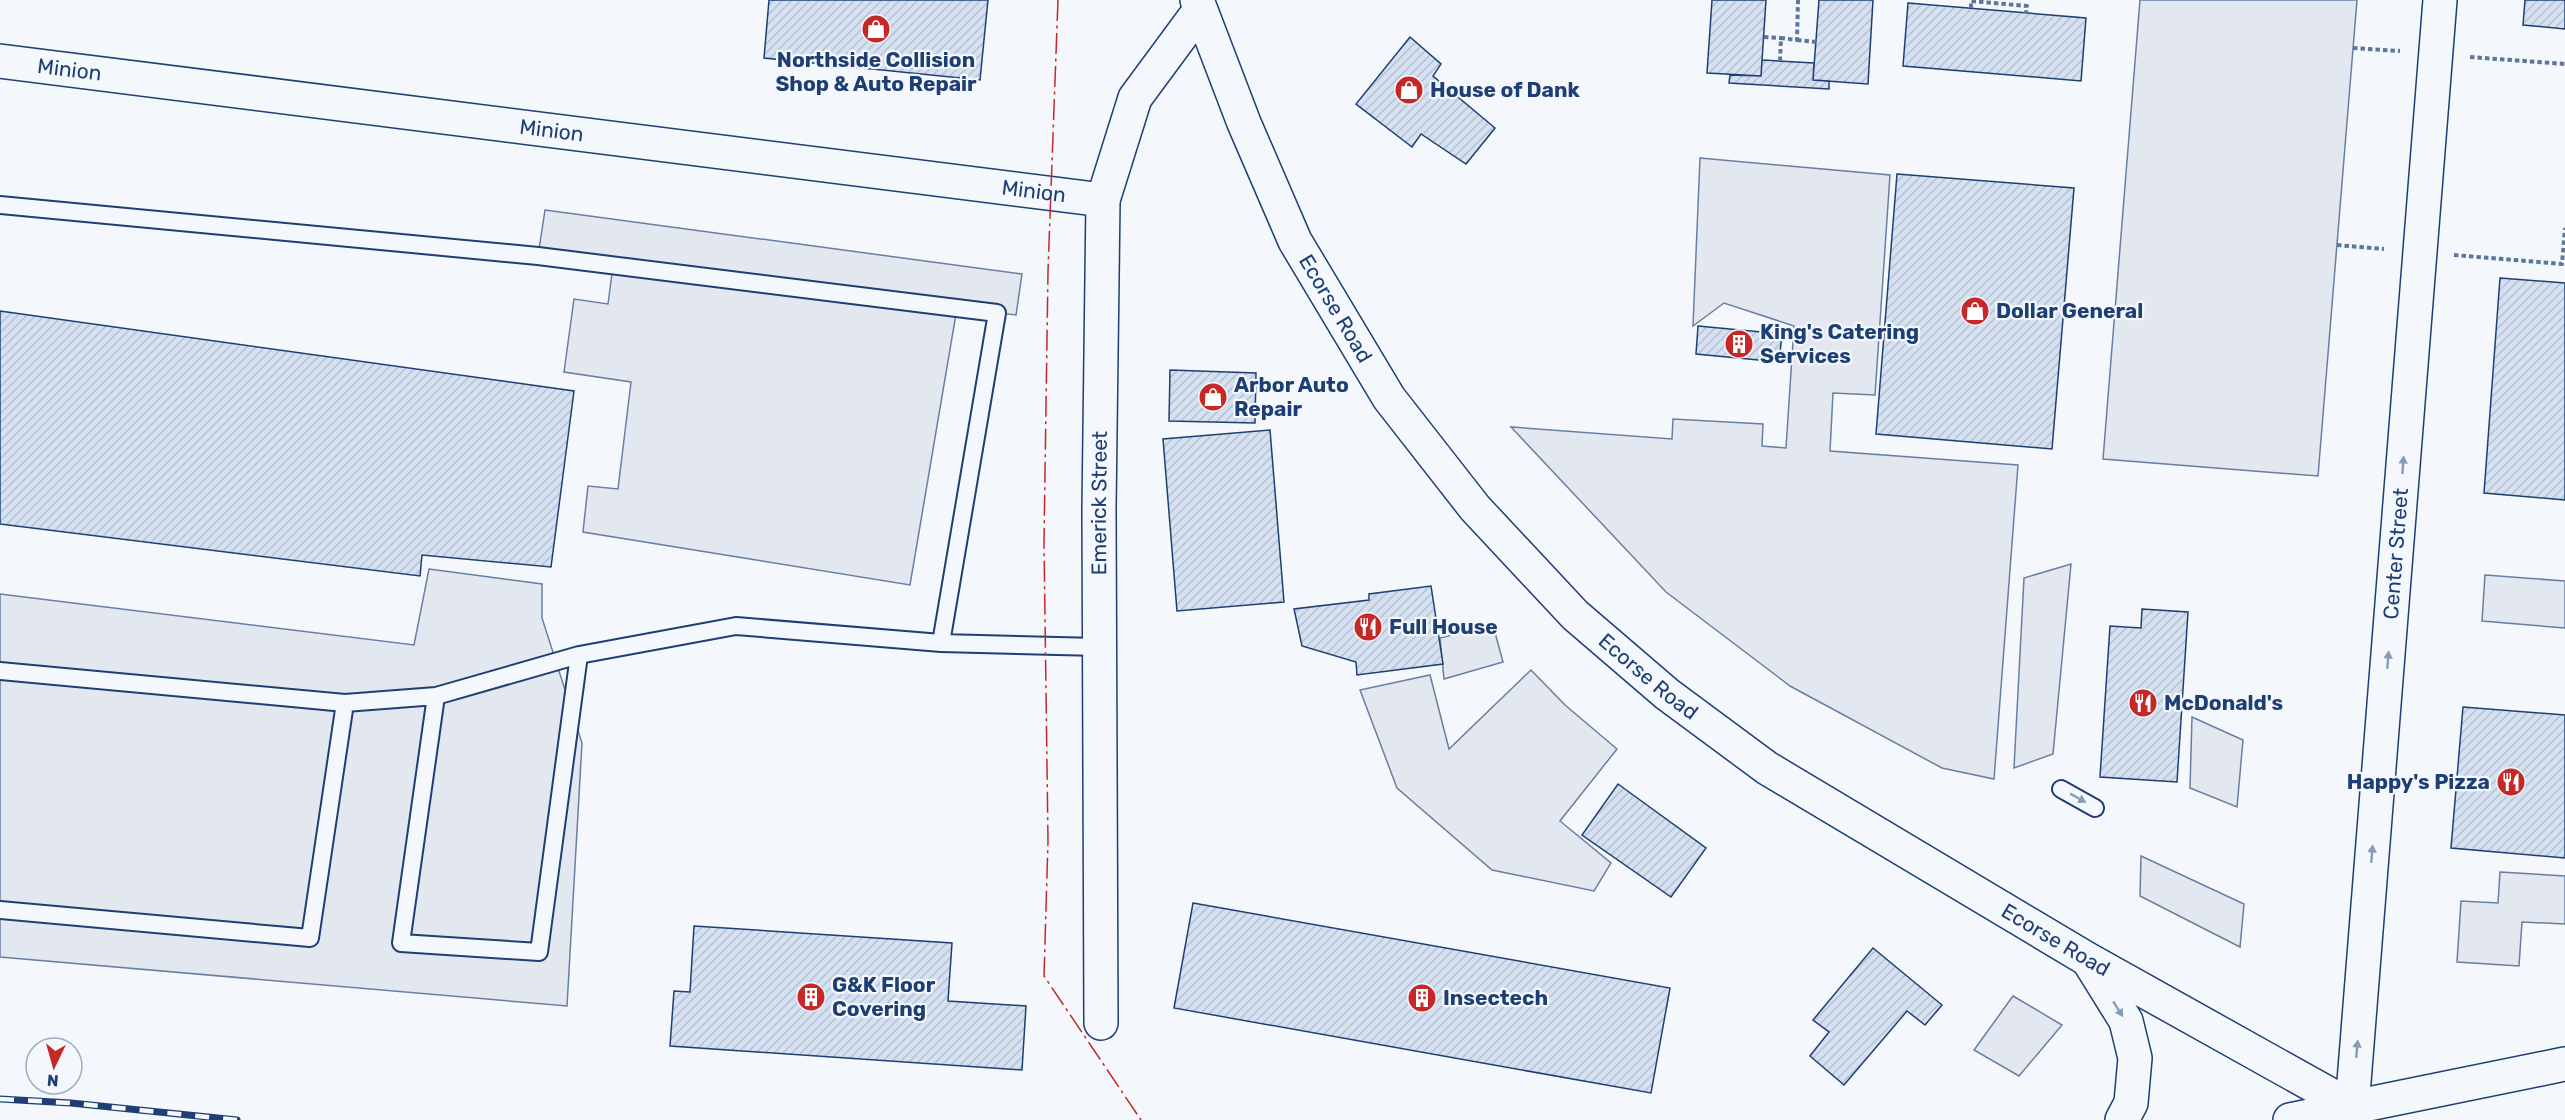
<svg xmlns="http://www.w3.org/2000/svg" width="2565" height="1120" font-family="Rubik,sans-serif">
<defs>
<pattern id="building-hatch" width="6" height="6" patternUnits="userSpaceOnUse" patternTransform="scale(1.5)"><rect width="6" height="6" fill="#d5e0f0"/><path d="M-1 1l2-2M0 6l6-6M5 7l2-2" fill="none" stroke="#b6c1d1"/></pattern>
</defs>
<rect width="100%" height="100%" fill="#f4f7fb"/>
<path fill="#e3e8f0" stroke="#687fa3" stroke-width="1.5" d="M 2140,0 L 2357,0 L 2318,476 L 2103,459 Z
M 1700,158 L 1890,175 L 1875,395 L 1833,393 L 1830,451 L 2018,465 L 1994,779 L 1942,768 L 1790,686 L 1666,592 L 1511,427 L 1672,439 L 1673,419 L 1763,424 L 1762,446 L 1786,448 L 1794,326 L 1724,303 L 1693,326 Z
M 545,210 L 1022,274 L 1016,315 L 957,308 L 910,585 L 583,532 L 588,486 L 618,489 L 631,382 L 564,372 L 574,299 L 608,304 L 613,266 L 538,256 Z
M 2071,564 L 2053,754 L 2014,768 L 2024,578 Z
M 429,569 L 542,584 L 542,618 L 582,743 L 567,1006 L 0,957 L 0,594 L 414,645 Z
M 2485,575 L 2565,581 L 2565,628 L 2482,621 Z
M 1493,625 L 1503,662 L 1444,679 L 1440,638 Z
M 1531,670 L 1565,705 L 1617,749 L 1560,821 L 1611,863 L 1594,891 L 1492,870 L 1397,788 L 1360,690 L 1430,675 L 1449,749 Z
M 2192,717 L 2243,740 L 2237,807 L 2190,788 Z
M 2141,856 L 2244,904 L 2240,947 L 2140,896 Z
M 2500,872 L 2565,876 L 2565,924 L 2522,922 L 2519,966 L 2457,962 L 2461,901 L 2498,903 Z
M 2013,996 L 2062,1025 L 2019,1076 L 1974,1050 Z"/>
<path fill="url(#building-hatch)" stroke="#1d3f73" stroke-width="1.5" d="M 769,0 L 988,0 L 980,80 L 764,58 Z
M 1712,0 L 1766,0 L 1761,76 L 1707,73 Z
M 1819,0 L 1873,0 L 1868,84 L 1813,80 Z
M 2525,0 L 2565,0 L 2565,29 L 2523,25 Z
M 1908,3 L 2086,18 L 2081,81 L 1903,66 Z
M 1410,37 L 1441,64 L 1433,76 L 1495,128 L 1466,164 L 1421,134 L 1412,147 L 1356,104 Z
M 1762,60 L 1814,63 L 1813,80 L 1829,81 L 1829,89 L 1729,83 L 1730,75 L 1761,76 Z
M 1897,174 L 2074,188 L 2052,449 L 1876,434 Z
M 2500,278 L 2565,283 L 2565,500 L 2484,493 Z
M 0,311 L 574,391 L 551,567 L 422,555 L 420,576 L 0,524 Z
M 1698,326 L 1782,334 L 1779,362 L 1696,354 Z
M 1170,370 L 1256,373 L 1255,423 L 1169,421 Z
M 1270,430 L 1284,602 L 1177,611 L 1163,439 Z
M 1431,586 L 1443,664 L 1357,675 L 1356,662 L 1302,646 L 1294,609 L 1369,600 L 1369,594 Z
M 2142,609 L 2188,612 L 2177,782 L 2100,777 L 2110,626 L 2141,628 Z
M 2463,707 L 2565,715 L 2565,858 L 2451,848 Z
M 1618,784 L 1706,848 L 1671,897 L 1582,835 Z
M 1193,903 L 1670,988 L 1651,1093 L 1174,1008 Z
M 694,926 L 952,943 L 948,1001 L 1026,1006 L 1022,1070 L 670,1046 L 674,991 L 690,992 Z
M 1873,948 L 1942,1005 L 1925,1025 L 1907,1011 L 1844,1085 L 1810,1056 L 1829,1032 L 1813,1020 Z"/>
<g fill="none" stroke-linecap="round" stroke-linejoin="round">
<g stroke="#1d3f73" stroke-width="20">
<path id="service" d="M 0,205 L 538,256 L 997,313 L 941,643
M 0,671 L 345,703 L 436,696 L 579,655 L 736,626 L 941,643 L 1099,647
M 436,696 L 401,943 L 539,952 L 579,655
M 2061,789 L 2095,808
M 0,910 L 310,938 L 345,703"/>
</g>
<g stroke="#1d3f73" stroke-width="36">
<g id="minor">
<path id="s1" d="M 0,61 L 1103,200"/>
<path id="s2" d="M 1101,1023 L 1099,509 L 1103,200 L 1135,98 L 1200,10"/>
<path id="s3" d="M 2352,1107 L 2440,0"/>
</g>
</g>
<g stroke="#1d3f73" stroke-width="36">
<g id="primary">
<path id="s4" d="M 1197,0 L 1244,123 L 1295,241 L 1389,398 L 1475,508 L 1575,615 L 1667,694 L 1767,768 L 2087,959 L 2352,1107"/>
<path d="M 2090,963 L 2126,1021 L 2135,1058 L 2131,1103 L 2122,1120"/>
<path d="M 2290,1120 L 2565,1064"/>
</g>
</g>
<path stroke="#5e769c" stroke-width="4" stroke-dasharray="4.5 3" stroke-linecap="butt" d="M 1971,8 L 1971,1 L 2027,6 L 2026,13
M 1764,37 L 1781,38
M 1797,40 L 1816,42
M 2353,48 L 2400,51
M 2470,57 L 2565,64
M 1780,61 L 1781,38 L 1797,40 L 1798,0
M 2337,245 L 2384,249
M 2454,255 L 2562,264 L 2565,228"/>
<use href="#service" stroke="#f4f7fb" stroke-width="16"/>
<use href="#minor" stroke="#f4f7fb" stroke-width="33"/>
<use href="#primary" stroke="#f4f7fb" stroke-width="33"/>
<g stroke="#1d3f73" stroke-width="7">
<path id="rail" d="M 0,1099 L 71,1103 L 237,1120"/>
</g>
<use href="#rail" stroke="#f4f7fb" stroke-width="4.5" stroke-dasharray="14" stroke-linecap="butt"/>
<path stroke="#c62828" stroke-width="1.5" stroke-dasharray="21 4.5 3 4.5" stroke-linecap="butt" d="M 1058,0 L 1048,271 L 1044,542 L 1048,841 L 1044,976 L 1141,1120"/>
</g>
<defs><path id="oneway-solid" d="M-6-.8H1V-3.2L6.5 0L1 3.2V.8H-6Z" transform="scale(1.5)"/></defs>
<g fill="#889bb7">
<use href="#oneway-solid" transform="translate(2403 465) rotate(-86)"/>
<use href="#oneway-solid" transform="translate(2388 660) rotate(-85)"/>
<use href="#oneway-solid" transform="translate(2078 798) rotate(29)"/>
<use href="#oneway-solid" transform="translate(2372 854) rotate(-85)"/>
<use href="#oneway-solid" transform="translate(2118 1009) rotate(58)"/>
<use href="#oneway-solid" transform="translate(2357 1049) rotate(-85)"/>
</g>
<defs>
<g id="shop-disc" transform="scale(1.5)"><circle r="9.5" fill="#c62828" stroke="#f4f7fb"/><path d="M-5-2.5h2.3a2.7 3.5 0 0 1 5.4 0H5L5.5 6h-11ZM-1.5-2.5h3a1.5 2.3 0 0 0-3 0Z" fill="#fff"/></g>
<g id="building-disc" transform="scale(1.5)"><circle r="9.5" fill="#c62828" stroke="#f4f7fb"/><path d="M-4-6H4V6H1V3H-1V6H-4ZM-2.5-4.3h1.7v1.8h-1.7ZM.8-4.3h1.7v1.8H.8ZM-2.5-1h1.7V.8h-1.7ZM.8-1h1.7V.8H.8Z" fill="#fff"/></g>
<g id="restaurant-disc" transform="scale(1.5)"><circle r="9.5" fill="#c62828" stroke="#f4f7fb"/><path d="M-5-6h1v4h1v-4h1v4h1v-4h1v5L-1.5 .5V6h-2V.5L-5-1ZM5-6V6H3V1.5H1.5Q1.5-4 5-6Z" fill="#fff"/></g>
</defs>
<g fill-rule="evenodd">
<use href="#shop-disc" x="876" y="29"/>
<use href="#shop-disc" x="1409" y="90"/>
<use href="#shop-disc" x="1975" y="311"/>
<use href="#building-disc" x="1739" y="344"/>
<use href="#shop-disc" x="1213" y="397"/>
<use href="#restaurant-disc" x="1368" y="627"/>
<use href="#restaurant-disc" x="2143" y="703"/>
<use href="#restaurant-disc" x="2511" y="782"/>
<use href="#building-disc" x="811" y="997"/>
<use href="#building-disc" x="1422" y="998"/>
</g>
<g text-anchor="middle" stroke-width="4.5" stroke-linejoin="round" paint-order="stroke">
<g font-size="21" font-weight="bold" fill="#1d3f73" stroke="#f4f7fb" text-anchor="start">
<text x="876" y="67" text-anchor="middle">Northside Collision<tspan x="876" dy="24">Shop &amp; Auto Repair</tspan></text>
<text x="1430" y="97">House of Dank</text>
<text x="1996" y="318">Dollar General</text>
<text x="1760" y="339">King's Catering<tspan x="1760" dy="24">Services</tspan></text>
<text x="1234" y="392">Arbor Auto<tspan x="1234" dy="24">Repair</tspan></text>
<text x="1389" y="634">Full House</text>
<text x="2164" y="710">McDonald's</text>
<text x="2490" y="789" text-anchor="end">Happy's Pizza</text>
<text x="832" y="992">G&amp;K Floor<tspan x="832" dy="24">Covering</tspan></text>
<text x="1443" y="1005">Insectech</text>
</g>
<g font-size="21" fill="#1d3f73" stroke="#f4f7fb">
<text dy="7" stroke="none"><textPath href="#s1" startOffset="70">Minion</textPath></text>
<text dy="7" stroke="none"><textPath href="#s1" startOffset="556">Minion</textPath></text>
<text dy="7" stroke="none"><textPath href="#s1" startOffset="1042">Minion</textPath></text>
<text dy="7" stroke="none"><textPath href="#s4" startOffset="339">Ecorse Road</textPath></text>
<text dy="7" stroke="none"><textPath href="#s2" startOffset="520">Emerick Street</textPath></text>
<text dy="7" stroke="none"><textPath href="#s3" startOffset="555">Center Street</textPath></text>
<text dy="7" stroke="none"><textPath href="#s4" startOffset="825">Ecorse Road</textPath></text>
<text dy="7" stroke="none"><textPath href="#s4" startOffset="1311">Ecorse Road</textPath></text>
</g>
</g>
<g transform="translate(54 1066) rotate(185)"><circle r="28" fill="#f4f7fb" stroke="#9eadc5" stroke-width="1.5"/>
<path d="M0-4.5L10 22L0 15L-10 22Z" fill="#c62828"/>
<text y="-9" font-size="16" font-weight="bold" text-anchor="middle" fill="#1d3f73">N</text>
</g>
</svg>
